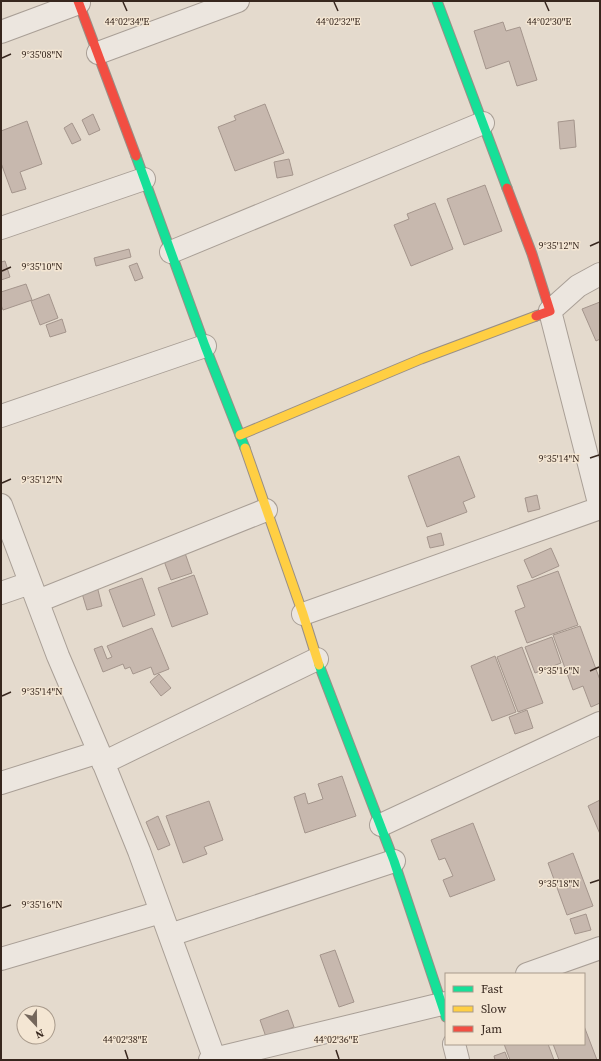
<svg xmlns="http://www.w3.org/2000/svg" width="601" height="1061" font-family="'Source Serif 4',serif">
<rect width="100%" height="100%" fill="#e4dacd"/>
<path fill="#c7b8ae" stroke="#a4958c" d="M 503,22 L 506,31 L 520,27 L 537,80 L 517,86 L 509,61 L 486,69 L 474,31 Z
M 265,104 L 284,153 L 235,171 L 218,127 L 236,120 L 234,116 Z
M 93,114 L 100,130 L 89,135 L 82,120 Z
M 574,120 L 576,147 L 560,149 L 558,122 Z
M 27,121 L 42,164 L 20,172 L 26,189 L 12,193 L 1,163 L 1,131 Z
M 72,123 L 81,140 L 72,144 L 64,128 Z
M 289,159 L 293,175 L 277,178 L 274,162 Z
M 485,185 L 502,231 L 464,245 L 447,199 Z
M 435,203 L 453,249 L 411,266 L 394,225 L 409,219 L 407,214 Z
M 129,249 L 131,257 L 96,266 L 94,258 Z
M 5,261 L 10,277 L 1,280 L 1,262 Z
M 137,263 L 143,278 L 135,281 L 129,266 Z
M 26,284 L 32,300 L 3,310 L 1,305 L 1,292 Z
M 49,294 L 58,318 L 40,325 L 31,301 Z
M 600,302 L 600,339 L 596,341 L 582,309 Z
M 62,319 L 66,332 L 50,337 L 46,325 Z
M 459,456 L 475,497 L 463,502 L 467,512 L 427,527 L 408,476 Z
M 537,495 L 540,509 L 528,512 L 525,498 Z
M 441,533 L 444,545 L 430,548 L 427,537 Z
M 551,548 L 559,566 L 532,578 L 524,560 Z
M 185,553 L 192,573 L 171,580 L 164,561 Z
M 558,571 L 578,625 L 527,643 L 515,611 L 525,607 L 517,586 Z
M 194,575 L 208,614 L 172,627 L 158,588 Z
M 142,578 L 155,615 L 123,627 L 109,590 Z
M 97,586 L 102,606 L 87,610 L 81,590 Z
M 580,626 L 600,680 L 600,703 L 591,707 L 583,686 L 573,690 L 553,635 Z
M 152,628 L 169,669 L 154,675 L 151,667 L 133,674 L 130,667 L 125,669 L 123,664 L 103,672 L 94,649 L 102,646 L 107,659 L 112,657 L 107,646 Z
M 552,637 L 561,663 L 535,673 L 525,647 Z
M 522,647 L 543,703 L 518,712 L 497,657 Z
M 495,656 L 516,712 L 492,721 L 471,666 Z
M 159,674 L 171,688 L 161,696 L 150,682 Z
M 527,710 L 533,728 L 515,734 L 509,717 Z
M 342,776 L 356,816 L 305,833 L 294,797 L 305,793 L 308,804 L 323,799 L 318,784 Z
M 600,800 L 600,834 L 588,806 Z
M 209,801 L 223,840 L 204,847 L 207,854 L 183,863 L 166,816 Z
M 158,816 L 170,845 L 158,850 L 146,822 Z
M 473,823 L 495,880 L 450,897 L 443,880 L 453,876 L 445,858 L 439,860 L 431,840 Z
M 573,853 L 593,906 L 567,915 L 548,863 Z
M 586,914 L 591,930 L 575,934 L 570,919 Z
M 335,950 L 354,1002 L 339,1007 L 320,955 Z
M 288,1010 L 294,1027 L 266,1037 L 260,1020 Z
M 584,1026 L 597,1060 L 559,1060 L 553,1044 L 584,1044 Z
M 504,1044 L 548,1044 L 554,1060 L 510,1060 Z
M 505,1052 L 508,1060 L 495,1060 L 494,1056 Z"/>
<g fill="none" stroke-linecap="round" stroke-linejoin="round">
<g stroke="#a99f96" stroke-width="24">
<path id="street" d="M 1,32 L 79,3
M 98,53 L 238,1
M 1,228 L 144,179
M 171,252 L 483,123
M 600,274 L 578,286 L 550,311 L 600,507
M 1,416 L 205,346
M 1,505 L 58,656 L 99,752 L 139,851 L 215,1060
M 1,593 L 30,583
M 38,601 L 266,510
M 303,614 L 600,508
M 103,763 L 317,659
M 1,783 L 99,752
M 381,825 L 600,723
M 170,935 L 394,861
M 1,959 L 161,912
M 527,974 L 600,948
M 454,1044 L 458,1060
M 210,1060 L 446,1003"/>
</g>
<g stroke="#998f86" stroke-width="11">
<path id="fast" d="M 437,1 L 507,188
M 136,156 L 205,346 L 245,448
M 319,665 L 394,861 L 446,1017"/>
</g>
<g stroke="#998f86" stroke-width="11">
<path id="slow" d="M 240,435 L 421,359 L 536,316
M 245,448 L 303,614 L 319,665"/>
</g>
<g stroke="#998f86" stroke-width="11">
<path id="jam" d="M 78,1 L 136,156
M 507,188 L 532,254 L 550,311 L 536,316"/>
</g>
<use href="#street" stroke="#ece6df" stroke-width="22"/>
<use href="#fast" stroke="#16e098" stroke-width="9"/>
<use href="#slow" stroke="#ffcf43" stroke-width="9"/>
<use href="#jam" stroke="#f24e42" stroke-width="9"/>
</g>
<path fill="none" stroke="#37271e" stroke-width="1.5" d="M 123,2 L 127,11M 334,2 L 338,11M 545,2 L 549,11M 2,58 L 11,54M 590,246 L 599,242M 2,271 L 11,267M 590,458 L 599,455M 2,483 L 11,479M 590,671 L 599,667M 2,696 L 11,692M 590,883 L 599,880M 2,908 L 11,905M 125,1050 L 128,1059M 336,1050 L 339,1059"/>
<g font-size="10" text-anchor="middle" fill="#37271e" stroke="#f4e6d3" stroke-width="3" stroke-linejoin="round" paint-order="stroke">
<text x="127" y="25">44°02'34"E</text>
<text x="549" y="25">44°02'30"E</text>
<text x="338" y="25">44°02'32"E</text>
<text x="42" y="58">9°35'08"N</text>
<text x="559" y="249">9°35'12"N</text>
<text x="42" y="270">9°35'10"N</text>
<text x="559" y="462">9°35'14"N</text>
<text x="42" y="483">9°35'12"N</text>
<text x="559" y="674">9°35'16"N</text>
<text x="42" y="695">9°35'14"N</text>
<text x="559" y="887">9°35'18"N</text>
<text x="42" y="908">9°35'16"N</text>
<text x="125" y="1043">44°02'38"E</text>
<text x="336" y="1043">44°02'36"E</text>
</g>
<rect width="601" height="1061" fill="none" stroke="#37271e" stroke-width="4"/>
<rect x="445" y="973" width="140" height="72" fill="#f4e6d3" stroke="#a89a8b"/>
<rect x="453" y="986" width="20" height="6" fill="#16e098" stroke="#a89a8b"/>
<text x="481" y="993" font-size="12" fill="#37271e">Fast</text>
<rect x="453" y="1006" width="20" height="6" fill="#ffcf43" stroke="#a89a8b"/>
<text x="481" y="1013" font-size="12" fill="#37271e">Slow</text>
<rect x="453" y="1026" width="20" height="6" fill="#f24e42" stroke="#a89a8b"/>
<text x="481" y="1033" font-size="12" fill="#37271e">Jam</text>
<g transform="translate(36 1025) rotate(158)"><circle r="19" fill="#f4e6d3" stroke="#a89a8b"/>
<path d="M0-3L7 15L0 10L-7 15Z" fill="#74665b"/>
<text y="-6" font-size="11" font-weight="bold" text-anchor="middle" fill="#37271e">N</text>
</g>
</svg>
